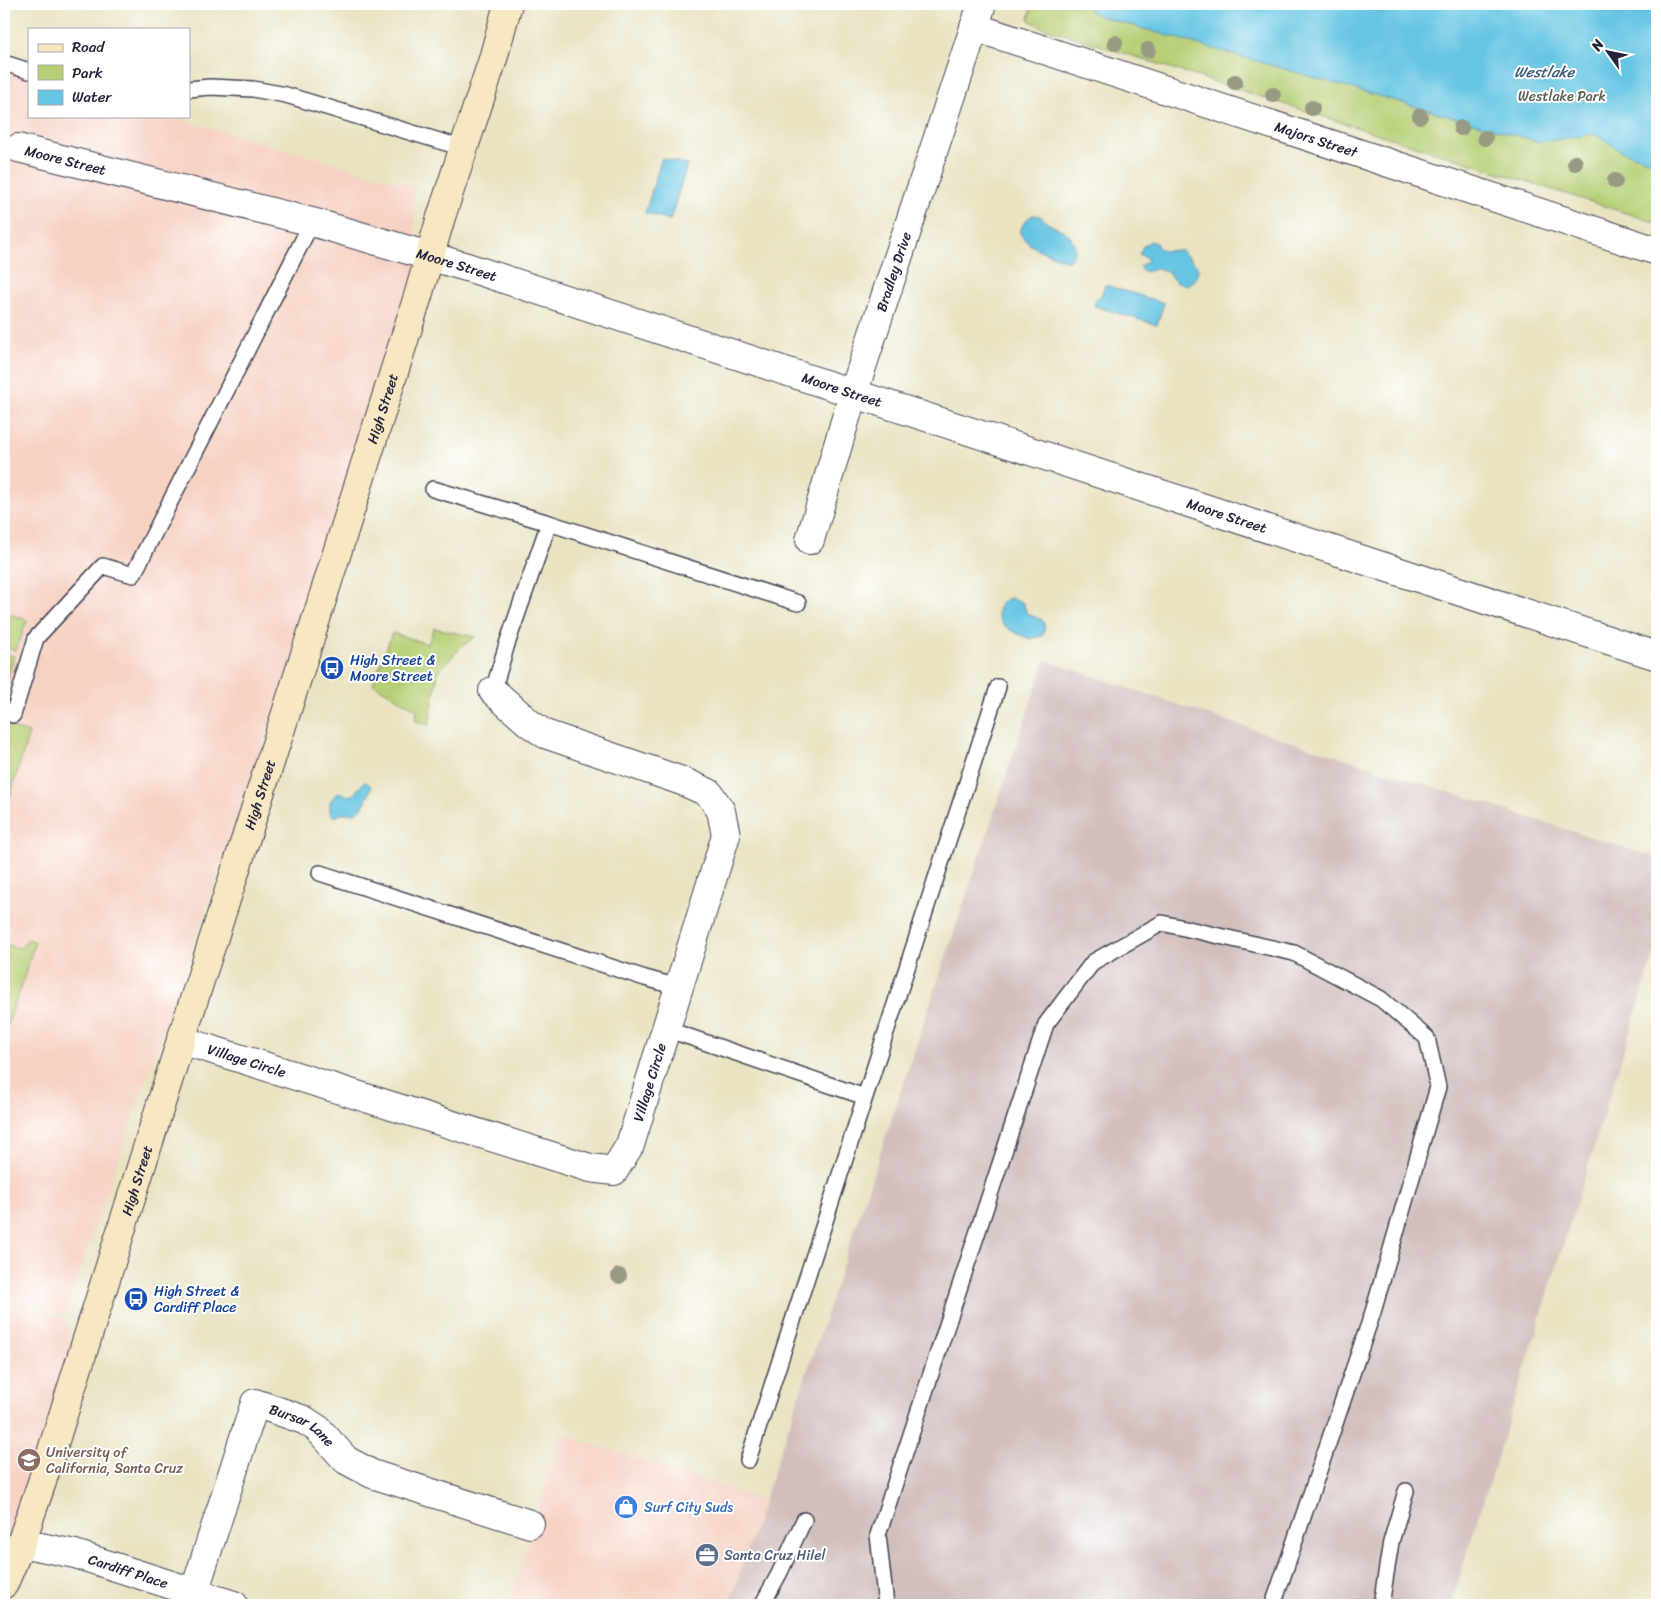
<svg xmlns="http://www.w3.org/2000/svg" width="1661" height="1609" font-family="Sriracha,sans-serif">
<rect width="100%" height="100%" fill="#fff"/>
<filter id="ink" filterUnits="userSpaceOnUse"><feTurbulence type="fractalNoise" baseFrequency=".02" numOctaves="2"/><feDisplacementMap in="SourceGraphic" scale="10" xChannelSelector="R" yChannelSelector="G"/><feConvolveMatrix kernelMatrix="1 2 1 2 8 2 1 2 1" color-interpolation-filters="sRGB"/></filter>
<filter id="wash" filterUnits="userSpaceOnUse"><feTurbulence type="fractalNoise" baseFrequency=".0096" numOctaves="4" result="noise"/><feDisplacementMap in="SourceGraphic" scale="20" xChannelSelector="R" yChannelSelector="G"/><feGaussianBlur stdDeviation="1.12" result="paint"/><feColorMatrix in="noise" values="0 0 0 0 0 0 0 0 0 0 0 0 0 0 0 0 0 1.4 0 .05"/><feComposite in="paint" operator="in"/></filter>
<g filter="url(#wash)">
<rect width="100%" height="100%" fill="#e9e3c2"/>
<path fill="#f6d2c3" d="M 4,69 L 29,76 L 29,116 L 168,116 L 413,186 L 418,296 L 64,1316 L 4,1292 Z
M 4,1295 L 64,1319 L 86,1376 L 4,1564 Z
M 562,1434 L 764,1500 L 729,1605 L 509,1605 Z"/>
<path fill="#d1bfbd" d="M 1045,660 L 1221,719 L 1657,858 L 1657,945 L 1451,1605 L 729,1605 Z"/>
<path fill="#b6cf75" stroke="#6c7858" d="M 1035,4 L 1657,4 L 1657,223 L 1042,27 L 1029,20 L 1031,7 Z
M 4,612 L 27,620 L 16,651 L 4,646 Z
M 434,628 L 475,637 L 462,646 L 438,672 L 429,725 L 415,721 L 417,710 L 373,684 L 392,633 L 428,644 Z
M 4,653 L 14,656 L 5,687 L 4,687 Z
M 4,725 L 29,733 L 4,815 Z
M 28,939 L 35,942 L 21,987 L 4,1034 L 4,944 L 20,948 Z"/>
<path fill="#65c5e3" stroke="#44748f" d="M 1088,4 L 1657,4 L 1657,163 L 1621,151 L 1596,134 L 1539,142 L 1099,16 L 1090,11 Z
M 662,158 L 687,165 L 670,220 L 645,213 Z
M 1033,215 C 1045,216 1041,219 1049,224 C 1053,227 1059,228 1064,231 C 1074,238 1080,253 1068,261 C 1052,254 1029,250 1020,233 C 1022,224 1025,220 1033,215 Z
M 1151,241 L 1157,244 L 1157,247 L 1164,251 L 1180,250 C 1183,252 1195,263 1197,266 C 1201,273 1193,286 1185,285 C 1172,284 1170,270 1160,269 C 1152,268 1149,274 1141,270 L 1140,266 L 1148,261 L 1148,259 L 1139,254 L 1144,245 Z
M 1105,285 L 1164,303 L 1157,325 L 1094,306 L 1097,297 L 1100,298 Z
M 1012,598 L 1023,603 L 1027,614 L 1042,620 L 1045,627 L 1042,636 L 1030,639 C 1018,634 992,625 999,607 C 1002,601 1006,599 1012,598 Z
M 364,782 L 368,783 L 371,786 C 368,796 365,810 354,813 C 351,814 348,813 346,813 C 341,813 339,816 334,817 L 330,812 L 330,802 L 336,794 L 342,793 L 348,796 L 354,794 Z"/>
</g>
<g filter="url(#ink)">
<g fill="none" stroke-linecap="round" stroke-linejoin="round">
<g stroke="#403f4f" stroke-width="18">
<path id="service" d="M 4,63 L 29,71
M 189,89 L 210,87 L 253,89 L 286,95 L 463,148
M 433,489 L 549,523 L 798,603
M 493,691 L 507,644 L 549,523
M 4,712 L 13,715 L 36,638 L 103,566 L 133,575 L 312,222
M 320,873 L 645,978 L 678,987
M 666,1029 L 865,1097 L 998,687
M 748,1460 L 865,1097
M 762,1605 L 779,1574 L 804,1520
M 886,1605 L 878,1535 L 1046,1024 L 1093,962 L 1162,923 L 1294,953 L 1381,999 L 1427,1038 L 1438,1087 L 1373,1312 L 1273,1605
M 1381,1605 L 1391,1542 L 1406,1491"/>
</g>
<g stroke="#403f4f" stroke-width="30">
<g id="minor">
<path id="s1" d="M 974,27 L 1657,251"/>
<path id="s2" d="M 18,148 L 312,222 L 470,268 L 1657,656"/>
<path id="s3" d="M 810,540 L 853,394 L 982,4"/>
<path id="s4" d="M 181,1040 L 590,1168 L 614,1171 L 630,1145 L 726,835 L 721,811 L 709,793 L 682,781 L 545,734 L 529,723 L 493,691"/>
<path id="s5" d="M 21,1543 L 75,1554 L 234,1605"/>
<path id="s6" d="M 194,1593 L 255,1403 L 304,1420 L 318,1429 L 346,1460 L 372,1474 L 530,1524"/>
</g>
</g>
<g stroke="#403f4f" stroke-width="30">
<g id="secondary">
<path id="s7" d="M 4,1584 L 21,1543 L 42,1482 L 181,1040 L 312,632 L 418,296 L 441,217 L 493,59 L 508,4"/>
</g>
</g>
<use href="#service" stroke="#fff" stroke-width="15"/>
<use href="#minor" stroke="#fff" stroke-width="28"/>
<use href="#secondary" stroke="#f7e8c3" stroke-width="28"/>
</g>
<g fill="#989a83">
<circle cx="1115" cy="43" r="8"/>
<circle cx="1148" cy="50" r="8"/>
<circle cx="1235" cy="82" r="8"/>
<circle cx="1273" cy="95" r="8"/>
<circle cx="1312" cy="108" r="8"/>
<circle cx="1420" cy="116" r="8"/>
<circle cx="1461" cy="128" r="8"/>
<circle cx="1485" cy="138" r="8"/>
<circle cx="1575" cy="163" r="8"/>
<circle cx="1615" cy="181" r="8"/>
<circle cx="619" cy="1276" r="8"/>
</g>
</g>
<defs>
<g id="bus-disc" transform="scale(1.25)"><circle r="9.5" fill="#1a4fb4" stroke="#fff"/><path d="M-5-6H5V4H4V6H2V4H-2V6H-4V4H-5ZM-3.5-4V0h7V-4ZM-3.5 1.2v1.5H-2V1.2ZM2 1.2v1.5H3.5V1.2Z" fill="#fff"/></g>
<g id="university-disc" transform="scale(1.25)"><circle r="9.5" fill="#8d6e63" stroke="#fff"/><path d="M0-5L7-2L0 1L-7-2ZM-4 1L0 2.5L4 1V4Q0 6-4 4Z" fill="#fff"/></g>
<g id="shop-disc" transform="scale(1.25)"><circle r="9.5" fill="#3f7fe0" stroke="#fff"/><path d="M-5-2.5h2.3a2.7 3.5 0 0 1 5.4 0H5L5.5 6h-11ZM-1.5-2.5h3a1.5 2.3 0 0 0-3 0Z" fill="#fff"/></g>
<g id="office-disc" transform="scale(1.25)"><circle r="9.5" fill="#5c6f8a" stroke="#fff"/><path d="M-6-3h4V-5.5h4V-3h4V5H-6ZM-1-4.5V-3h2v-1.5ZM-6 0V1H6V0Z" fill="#fff"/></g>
</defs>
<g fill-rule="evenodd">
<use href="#bus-disc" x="332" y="668"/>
<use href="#bus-disc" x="136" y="1299"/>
<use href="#university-disc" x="29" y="1460"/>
<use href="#shop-disc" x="626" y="1507"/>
<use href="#office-disc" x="707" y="1555"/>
</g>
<g text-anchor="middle" stroke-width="4" stroke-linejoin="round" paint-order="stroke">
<g font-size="14" fill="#565f4f" stroke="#fff">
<text x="1562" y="101">Westlake Park</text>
</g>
<g font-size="14" fill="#22223b" stroke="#fff">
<text dy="5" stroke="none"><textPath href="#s1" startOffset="360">Majors Street</textPath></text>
<text dy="5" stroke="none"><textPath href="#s2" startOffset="49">Moore Street</textPath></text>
<text dy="5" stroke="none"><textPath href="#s2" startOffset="454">Moore Street</textPath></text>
<text dy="5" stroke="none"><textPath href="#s3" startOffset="281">Bradley Drive</textPath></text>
<text dy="5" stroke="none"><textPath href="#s2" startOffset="859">Moore Street</textPath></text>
<text dy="5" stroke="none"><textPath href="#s7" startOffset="1235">High Street</textPath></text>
<text dy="5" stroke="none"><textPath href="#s2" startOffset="1264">Moore Street</textPath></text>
<text dy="5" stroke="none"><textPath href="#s7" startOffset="830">High Street</textPath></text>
<text dy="5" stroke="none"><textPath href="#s4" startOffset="69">Village Circle</textPath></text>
<text dy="5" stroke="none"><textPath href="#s4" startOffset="549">Village Circle</textPath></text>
<text dy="5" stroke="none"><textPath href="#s7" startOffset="425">High Street</textPath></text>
<text dy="5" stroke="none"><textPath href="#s6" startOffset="252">Bursar Lane</textPath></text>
<text dy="5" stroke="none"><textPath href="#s5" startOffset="111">Cardiff Place</textPath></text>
</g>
<g font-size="14" fill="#164399" stroke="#fff" text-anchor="start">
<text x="350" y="665">High Street &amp;<tspan x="350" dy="16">Moore Street</tspan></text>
<text x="154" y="1296">High Street &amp;<tspan x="154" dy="16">Cardiff Place</tspan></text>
</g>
<g font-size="14" fill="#785e54" stroke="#fff" text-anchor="start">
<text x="46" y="1457">University of<tspan x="46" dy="16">California, Santa Cruz</tspan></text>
</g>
<g font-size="14" fill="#366cbe" stroke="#fff" text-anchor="start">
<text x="644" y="1512">Surf City Suds</text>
</g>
<g font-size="14" fill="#4e5e75" stroke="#fff" text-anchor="start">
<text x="724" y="1560">Santa Cruz Hilel</text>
</g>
<g font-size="15" font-style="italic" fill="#395b76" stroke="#fff">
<text x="1544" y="77">Westlake</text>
</g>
</g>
<rect width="1661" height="1609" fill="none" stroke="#fff" stroke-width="20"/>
<rect x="28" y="28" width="162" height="90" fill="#ffffff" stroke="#a7a7b1"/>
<rect x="38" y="44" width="25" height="8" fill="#f7e8c3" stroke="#a7a7b1"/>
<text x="72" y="52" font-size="15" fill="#22223b">Road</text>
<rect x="38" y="65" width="25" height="15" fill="#b6cf75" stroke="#a7a7b1"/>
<text x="72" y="78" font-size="15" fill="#22223b">Park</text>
<rect x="38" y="90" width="25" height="15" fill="#65c5e3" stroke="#a7a7b1"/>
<text x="72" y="102" font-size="15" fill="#22223b">Water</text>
<g transform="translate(1608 52) rotate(303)" stroke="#ffffff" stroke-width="4" paint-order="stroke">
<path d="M0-4L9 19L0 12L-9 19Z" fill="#22223b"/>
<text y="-8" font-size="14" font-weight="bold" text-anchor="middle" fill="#22223b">N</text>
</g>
</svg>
